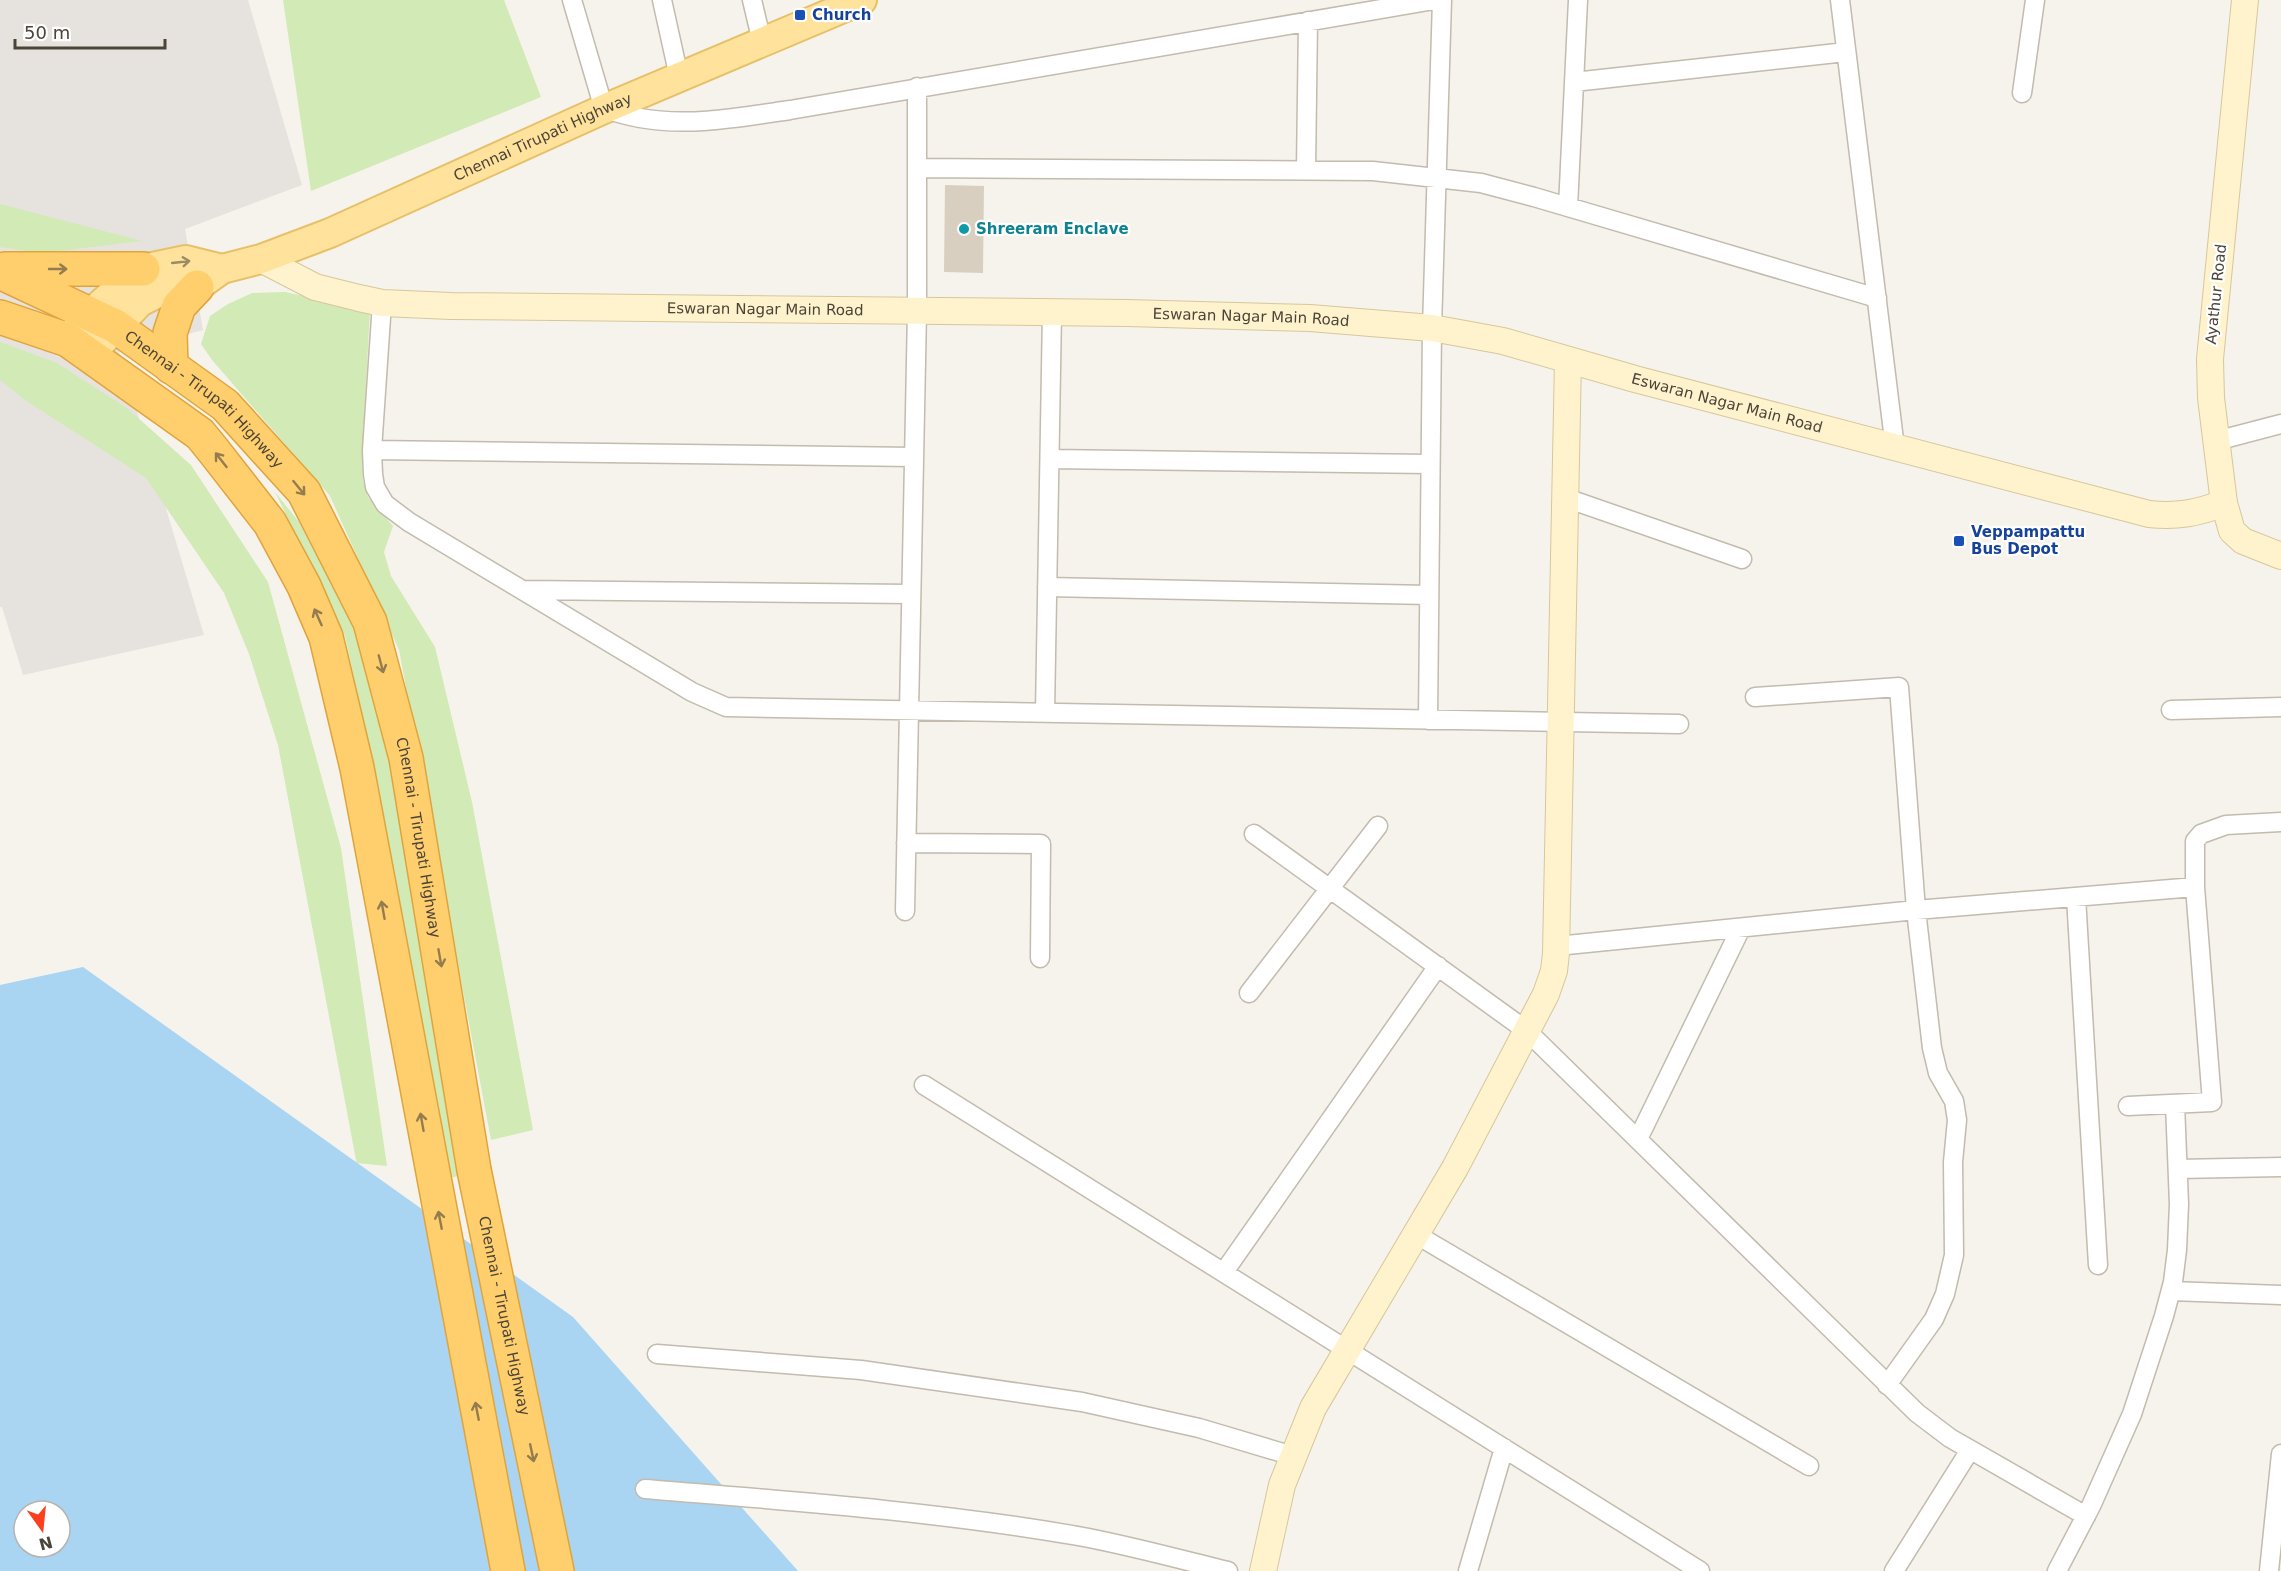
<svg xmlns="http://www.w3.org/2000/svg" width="2281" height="1571" font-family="'DejaVu Sans',sans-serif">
<rect width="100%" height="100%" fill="#f6f3ec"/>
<path fill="#e6e2dd" d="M 0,0 L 248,0 L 302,185 L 185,229 L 203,330 L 119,352 L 204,635 L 23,675 L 2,607 L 0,607 Z"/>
<path fill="#d2eab5" d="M 283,0 L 504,0 L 541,97 L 311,191 Z
M 0,204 L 142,241 L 41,253 L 0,247 Z
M 285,292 L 370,310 L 362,457 L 363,481 L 368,497 L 393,526 L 384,552 L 391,576 L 435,647 L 472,802 L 533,1130 L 491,1140 L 399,650 L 330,496 L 212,360 L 201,344 L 210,316 L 228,304 L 252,293 Z
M 0,342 L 57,363 L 128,409 L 191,465 L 268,582 L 341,848 L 387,1166 L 357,1163 L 369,1229 L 278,745 L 249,654 L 224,593 L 146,478 L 25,400 L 0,380 Z
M 275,492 L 299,522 L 355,632 L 393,771 L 460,1176 L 446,1178 L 375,774 L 345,636 Z"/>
<path fill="#a9d4f2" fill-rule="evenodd" d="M 83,967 L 573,1317 L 798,1571 L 0,1571 L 0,985 ZM 24,1511 L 60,1511 L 60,1547 L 24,1547 Z"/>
<path fill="#d8cfc1" d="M 945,185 L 984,186 L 983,273 L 944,272 Z"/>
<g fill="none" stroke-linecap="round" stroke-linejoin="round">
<g stroke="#c2bbae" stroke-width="21">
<path id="street" d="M 572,0 L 604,109 C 616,112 628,116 640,118 C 689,127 742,117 790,110 L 1434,0
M 662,0 L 679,77
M 752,0 L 762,42
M 1840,0 L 1895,448
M 1574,82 L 1846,52
M 2022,93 L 2035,0
M 917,168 L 1373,171 L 1481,183 L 1534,197 L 1877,298
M 1306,170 L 1308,21
M 1568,207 L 1578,0
M 382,303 L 372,450 L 373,474 L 375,487 L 385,504 L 409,522 L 692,692 L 726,707 L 1679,724
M 2216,441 L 2281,424
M 372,450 L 914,457
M 1050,459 L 1430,464
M 1566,498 L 1742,559
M 1047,587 L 1429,595
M 523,590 L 911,594
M 1755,697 L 1899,687 L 1916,910 L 1932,1048 L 1938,1073 L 1954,1101 L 1957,1120 L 1953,1162 L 1954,1255 L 1945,1294 L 1934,1319 L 1887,1385
M 2171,710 L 2281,707
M 1045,713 L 1052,312
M 1428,720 L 1432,328 L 1442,0
M 1254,834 L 1527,1031 L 1917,1413 L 1950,1438 L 2086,1516
M 906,843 L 1041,844 L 1040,958
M 2076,897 L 2098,1265
M 905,911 L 917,311 L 917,87
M 1557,946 L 1916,910 L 2195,887
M 1249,993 L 1378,826
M 924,1085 L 1700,1571
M 2128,1106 L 2212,1102 L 2195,887 L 2195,841 L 2201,834 L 2226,825 L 2281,822
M 1638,1139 L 1741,928
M 2178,1169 L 2281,1167
M 1417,1235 L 1809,1466
M 1224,1272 L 1438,966
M 2171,1291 L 2281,1295
M 657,1354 L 861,1370 L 1082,1402 L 1199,1428 L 1293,1456
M 645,1489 C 790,1501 934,1511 1078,1536 C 1128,1545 1178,1559 1228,1571
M 1468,1571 L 1504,1448
M 1894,1571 L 1970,1450
M 2057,1571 L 2091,1506 L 2132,1414 L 2164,1316 L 2173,1282 L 2177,1250 L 2179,1204 L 2175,1104
M 2269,1571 L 2281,1454"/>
</g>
<g stroke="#d6c79b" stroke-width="28">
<g id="secondary">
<path d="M 2245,0 L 2210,359 L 2211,398 L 2224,503 L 2232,531 L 2243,541 L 2281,556"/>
<path id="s1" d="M 261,259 L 315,287 L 359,298 L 382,303 L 451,306 L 1127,313 L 1310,318 L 1432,328 L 1503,341 L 1635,379 L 2149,514 C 2177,517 2198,513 2224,503"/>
<path d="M 1263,1571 L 1282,1485 L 1313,1408 L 1455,1168 L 1546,994 L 1554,971 L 1556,953 L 1568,360"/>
</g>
</g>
<g stroke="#e6c16a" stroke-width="32">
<g id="primary">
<path d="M 76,330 L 91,313 L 125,282 L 143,269 L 186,260 L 222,269"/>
<path id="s2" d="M 90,354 L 140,302 L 162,291 L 197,287 L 222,269 L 261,259 L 330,233 L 604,109 L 862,0"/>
</g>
</g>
<g stroke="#e0a43c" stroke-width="36">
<g id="highway">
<path d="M 5,269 L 143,269"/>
<path id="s3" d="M 0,272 L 115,326 L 225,405 L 304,492 L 370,622 L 406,758 L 474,1170 L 557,1571"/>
<path d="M 0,317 L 68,340 L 200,434 L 213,450 L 270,523 L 304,586 L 326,637 L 357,768 L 508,1571"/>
<path d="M 171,367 L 170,333 L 179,306 L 197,287"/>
</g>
</g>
<use href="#street" stroke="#fff" stroke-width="18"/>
<use href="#secondary" stroke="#fff3cd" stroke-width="26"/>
<use href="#primary" stroke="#ffe39c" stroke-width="28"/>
<use href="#highway" stroke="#ffcf6e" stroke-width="33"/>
</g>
<defs><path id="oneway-shaft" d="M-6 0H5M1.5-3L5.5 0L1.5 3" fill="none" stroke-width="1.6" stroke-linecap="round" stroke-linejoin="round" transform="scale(1.5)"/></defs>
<use stroke="#9c8c66" href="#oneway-shaft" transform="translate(181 262) rotate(-6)"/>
<g stroke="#937c4e">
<use href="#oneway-shaft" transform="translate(58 269)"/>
<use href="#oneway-shaft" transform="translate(221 460) rotate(-128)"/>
<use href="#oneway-shaft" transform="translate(299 488) rotate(51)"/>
<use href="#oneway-shaft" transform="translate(318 617) rotate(-114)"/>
<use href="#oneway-shaft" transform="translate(381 664) rotate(75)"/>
<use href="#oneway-shaft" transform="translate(383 910) rotate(-100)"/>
<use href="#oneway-shaft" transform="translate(440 958) rotate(80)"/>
<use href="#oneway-shaft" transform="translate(422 1122) rotate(-100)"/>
<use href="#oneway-shaft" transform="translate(440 1220) rotate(-101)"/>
<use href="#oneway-shaft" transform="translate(477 1411) rotate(-101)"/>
<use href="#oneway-shaft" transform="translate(532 1453) rotate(78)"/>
</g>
<g fill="#1a4fb4" stroke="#fff" stroke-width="2">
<rect x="794" y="9" width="12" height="12" rx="3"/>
<rect x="1953" y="535" width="12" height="12" rx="3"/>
</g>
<circle fill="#0f9aa8" stroke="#fff" stroke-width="2" cx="964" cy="229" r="6"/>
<g text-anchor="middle" stroke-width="4.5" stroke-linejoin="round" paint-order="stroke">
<g font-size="15" font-weight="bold" fill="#164399" stroke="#fff" text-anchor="start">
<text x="812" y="20">Church</text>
<text x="1971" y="537">Veppampattu<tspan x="1971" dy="17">Bus Depot</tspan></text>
</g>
<g font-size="15" fill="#4b4439" stroke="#fff">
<text dy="5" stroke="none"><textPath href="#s2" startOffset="510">Chennai Tirupati Highway</textPath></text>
<text transform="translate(2216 294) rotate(-84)" y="5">Ayathur Road</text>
<text dy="5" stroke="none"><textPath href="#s1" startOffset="513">Eswaran Nagar Main Road</textPath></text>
<text dy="5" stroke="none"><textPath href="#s1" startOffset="999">Eswaran Nagar Main Road</textPath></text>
<text dy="5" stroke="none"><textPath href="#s3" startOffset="243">Chennai - Tirupati Highway</textPath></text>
<text dy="5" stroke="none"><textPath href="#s1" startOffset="1485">Eswaran Nagar Main Road</textPath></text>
<text dy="5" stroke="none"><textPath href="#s3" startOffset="747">Chennai - Tirupati Highway</textPath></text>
<text dy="5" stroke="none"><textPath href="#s3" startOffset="1233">Chennai - Tirupati Highway</textPath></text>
</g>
<g font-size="15" font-weight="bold" fill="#0d838f" stroke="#fff" text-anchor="start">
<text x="976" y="234">Shreeram Enclave</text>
</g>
</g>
<g transform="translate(42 1529) rotate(165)"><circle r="28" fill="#ffffff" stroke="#b7b4b0" stroke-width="1.5"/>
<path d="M0-4.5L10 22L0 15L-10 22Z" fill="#fc3f1d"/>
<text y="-9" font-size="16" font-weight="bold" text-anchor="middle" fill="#4b4439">N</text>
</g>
<path d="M15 39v9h150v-9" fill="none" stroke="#4b4439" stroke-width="3"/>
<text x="24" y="39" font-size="18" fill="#4b4439" stroke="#ffffff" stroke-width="4.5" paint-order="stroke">50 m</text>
</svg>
